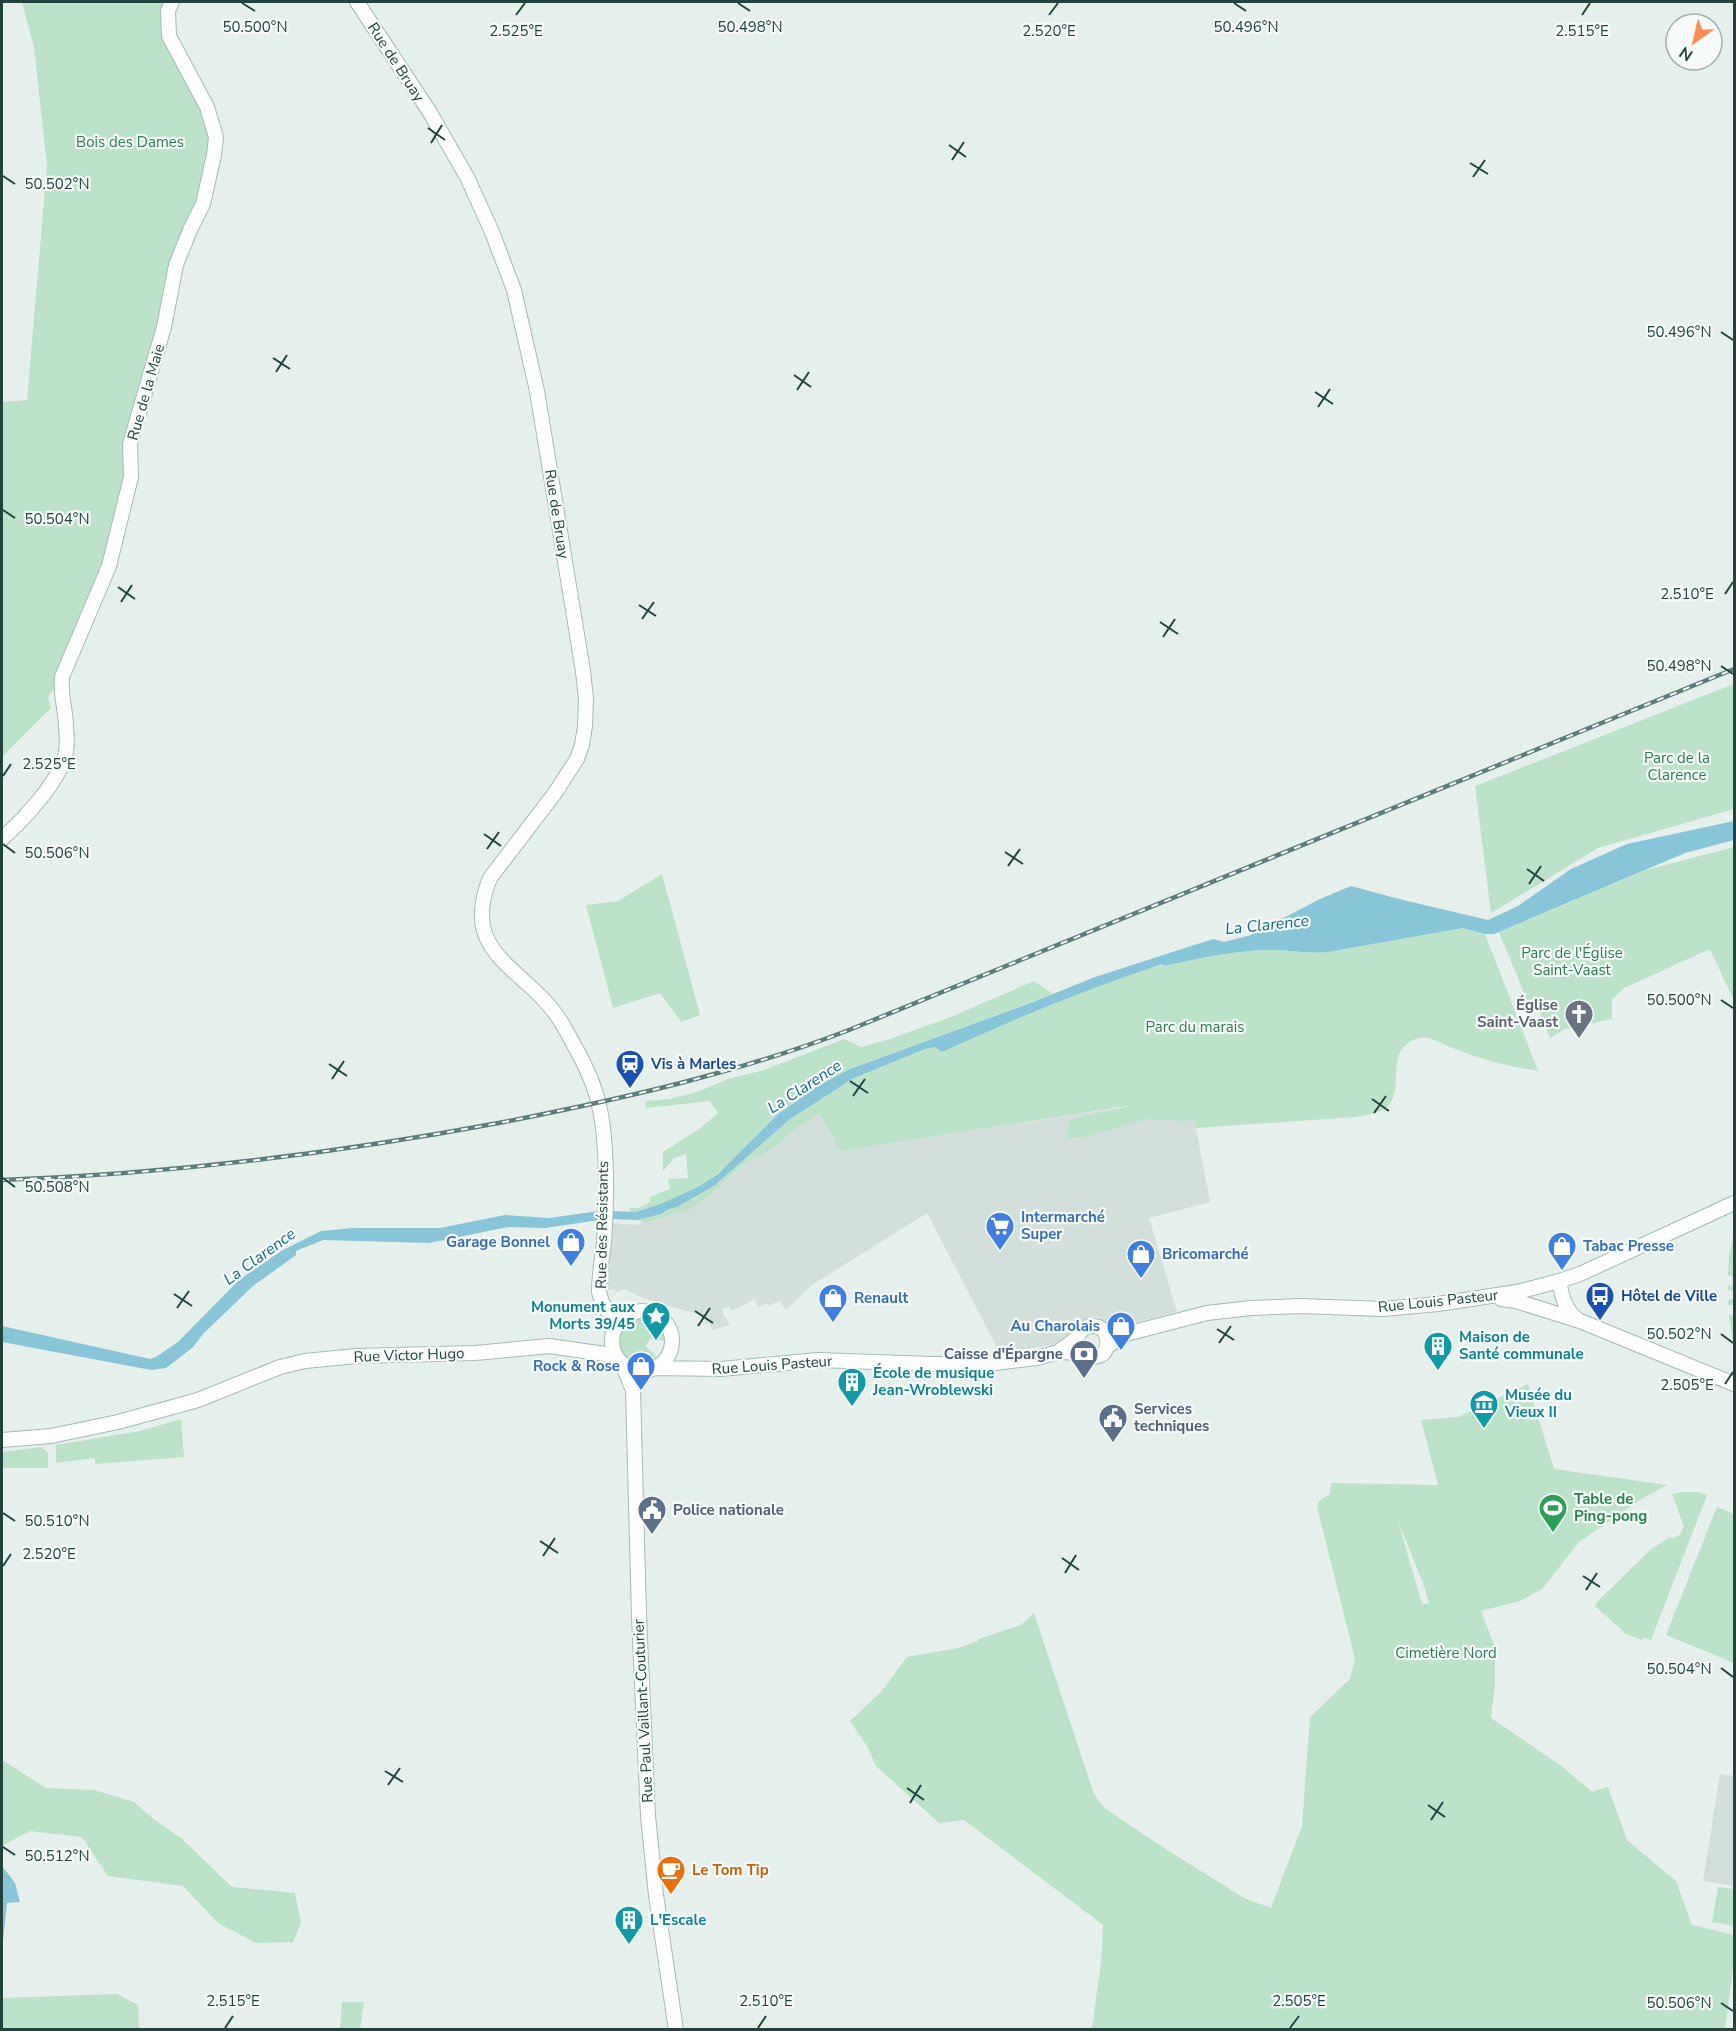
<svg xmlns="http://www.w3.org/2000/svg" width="1736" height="2031" font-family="'Nunito Sans',sans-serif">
<rect width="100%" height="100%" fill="#e5efeb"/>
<path fill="#d3dfdb" d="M 1190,1097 L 1210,1202 L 1149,1218 L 1177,1312 L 1119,1327 L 1107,1324 L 1097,1316 L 1076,1324 L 1073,1333 L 1066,1341 L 1057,1344 L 1000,1353 L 927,1213 L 812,1285 L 786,1310 L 780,1301 L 768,1306 L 767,1303 L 758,1307 L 755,1299 L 731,1311 L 729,1306 L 722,1309 L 724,1317 L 726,1317 L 730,1325 L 712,1330 L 710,1323 L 706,1324 L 704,1316 L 643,1298 L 624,1289 L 616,1292 L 615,1289 L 607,1290 L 613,1223 L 636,1225 L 691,1209 L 705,1199 L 745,1163 L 765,1154 L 799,1126 L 819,1114 L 841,1151 Z
M 1720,1774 L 1734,1776 L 1734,1886 L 1703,1881 Z"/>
<path fill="#bce2ca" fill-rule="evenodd" d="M 22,2 L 172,2 L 169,36 L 216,137 L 142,406 L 109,566 L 62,677 L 48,697 L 51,708 L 3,756 L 2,402 L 27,400 L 47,166 L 34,47 Z
M 1734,684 L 1734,809 L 1598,848 L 1491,913 L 1475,786 Z
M 1734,847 L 1734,1001 L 1710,949 L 1624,988 L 1612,999 L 1612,1019 L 1565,1029 L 1550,1038 L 1538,1008 L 1531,1010 L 1499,932 L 1646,870 Z
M 662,874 L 700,1015 L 681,1022 L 660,993 L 613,1008 L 586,905 L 618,901 Z
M 1463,928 L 1485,934 L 1538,1071 C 1506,1066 1476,1058 1445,1045 C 1437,1041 1428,1036 1419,1038 C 1383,1048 1405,1086 1389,1105 C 1381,1114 1366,1115 1355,1117 L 1196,1128 L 1194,1118 L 1187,1121 L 1145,1119 L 1086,1137 L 1067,1138 L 1069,1120 L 1134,1105 L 841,1151 L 819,1114 L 799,1126 L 765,1154 L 745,1163 L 705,1199 L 691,1209 L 644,1223 L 639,1220 L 661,1214 L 669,1209 L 677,1207 L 714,1186 L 790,1119 L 852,1079 L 925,1049 L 997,1027 L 1100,984 L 1162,964 L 1166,966 C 1200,958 1236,950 1272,950 C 1291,950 1309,954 1328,952 Z
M 1034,981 L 1053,994 L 850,1069 C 825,1082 802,1096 780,1113 C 757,1131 740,1156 717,1174 C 694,1193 659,1210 630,1213 L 630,1208 L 638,1208 L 650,1202 L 650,1197 L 670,1189 L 668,1179 L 688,1178 L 686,1154 L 674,1158 L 663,1171 L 663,1152 L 702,1127 L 718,1113 L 710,1101 L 646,1108 L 645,1101 L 670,1099 L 697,1092 L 728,1079 L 764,1070 L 844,1039 L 861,1047 L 887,1040 L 951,1017 Z
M 1734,1235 L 1734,1347 L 1729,1315 L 1733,1315 L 1733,1305 L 1728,1305 L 1728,1300 L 1733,1299 L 1733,1291 L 1728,1290 L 1728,1286 L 1733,1285 L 1732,1276 L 1728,1275 L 1729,1255 Z
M 643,1316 C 658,1319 665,1327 667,1341 L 655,1340 L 651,1338 L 646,1345 L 648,1349 L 655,1354 L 656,1361 C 617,1378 601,1320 643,1316 Z
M 1528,1384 L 1554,1469 L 1667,1485 L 1643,1498 L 1579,1542 L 1542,1589 L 1520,1601 L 1481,1611 L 1495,1647 L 1495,1682 L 1491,1718 L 1560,1765 L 1592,1792 L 1608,1787 L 1627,1840 L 1676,1881 L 1692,1925 L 1734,1935 L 1734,1961 L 1725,2029 L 1092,2029 L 1101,1962 L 1103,1925 L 964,1820 L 939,1823 L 876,1766 L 867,1746 L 850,1721 L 881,1692 L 907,1657 L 958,1648 L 978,1641 L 978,1639 L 1021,1625 L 1034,1613 L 1094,1794 L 1103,1807 L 1161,1846 L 1244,1898 L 1271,1908 L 1302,1826 L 1310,1717 L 1350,1679 L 1355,1659 L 1317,1507 L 1319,1501 L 1330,1494 L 1331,1483 L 1438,1485 L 1421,1420 L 1458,1417 ZM 1398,1521 L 1425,1588 L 1429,1604 L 1422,1604 Z
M 181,1419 L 184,1457 L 95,1464 L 95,1458 L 56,1463 L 56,1445 L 140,1431 Z
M 41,1447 L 48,1453 L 48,1468 L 2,1468 L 2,1452 Z
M 1683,1492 L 1697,1492 L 1707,1495 L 1651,1640 L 1644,1637 L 1642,1640 L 1626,1634 L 1595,1606 L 1597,1602 L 1650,1550 L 1670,1537 L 1671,1539 L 1680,1535 L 1684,1526 L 1672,1494 Z
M 1717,1507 L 1734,1514 L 1734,1663 L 1666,1635 Z
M 2,1760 L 46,1788 L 94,1790 L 134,1802 L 156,1821 L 181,1838 L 232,1887 L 295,1893 L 301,1923 L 293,1942 L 256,1943 L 218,1923 L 183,1886 L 108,1876 L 82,1837 L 30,1831 L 2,1846 Z
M 1718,1887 L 1734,1889 L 1734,1926 L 1712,1922 Z
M 117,1994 L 138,2005 L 139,2029 L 2,2029 L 2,1998 Z
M 342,2002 L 364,2002 L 360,2029 L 340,2029 Z"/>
<path fill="#88c5d8" d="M 1734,821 L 1734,840 L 1685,853 L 1494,934 L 1485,934 L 1463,928 L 1328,952 C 1309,954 1291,950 1272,950 C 1236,950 1200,958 1165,966 L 1162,964 C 1086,989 1014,1019 942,1052 L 935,1047 L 925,1049 L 852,1079 L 832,1092 L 790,1119 L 714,1186 L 677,1207 L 669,1209 L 661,1214 L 638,1220 L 610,1219 L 610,1211 L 636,1212 L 661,1204 L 698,1187 L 718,1174 L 778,1114 L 818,1086 L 850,1069 L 1033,1002 L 1095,977 L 1213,939 L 1224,942 L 1251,935 L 1320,899 L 1351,886 L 1399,899 L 1488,920 L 1518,906 L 1571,869 L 1627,844 Z
M 599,1211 L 599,1220 L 545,1228 L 508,1227 L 429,1243 L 323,1240 L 296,1251 L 296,1255 L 253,1286 L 204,1333 L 192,1348 L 166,1368 L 151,1370 L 2,1342 L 2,1326 L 150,1359 L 156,1357 L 178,1342 L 239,1280 L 281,1251 L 321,1231 L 353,1228 L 440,1228 L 505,1215 L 549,1218 Z
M 2,1866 L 15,1883 L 20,1902 L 7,1903 L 2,1950 Z"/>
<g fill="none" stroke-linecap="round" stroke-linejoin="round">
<g stroke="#a2bcb5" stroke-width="16">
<path id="secondary" d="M 357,2 L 429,111 L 467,177 L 492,232 L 514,290 L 537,391 L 583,671 L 586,699 L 585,726 L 582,745 L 577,759 L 555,793 L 490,878 C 457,959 532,968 564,1027 C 577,1050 592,1076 598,1101 C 608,1139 607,1203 604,1242 C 602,1259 599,1275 599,1292 L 602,1302 L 616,1325
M 2,839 C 23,820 54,787 64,760 C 67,751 67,737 66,728 C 66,708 60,699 62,677 L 109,566 L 131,477 L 130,444 L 164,327 L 176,265 L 190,230 L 203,204 L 214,155 L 216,137 L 207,107 L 169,36 L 168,11 L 172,2
M 1559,1281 C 1562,1297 1565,1310 1578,1320
M 1501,1299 L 1516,1301 L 1580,1321 L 1734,1384
M612 1341a30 30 0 1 1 60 0a30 30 0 1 1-60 0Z
M 1108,1346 L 1126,1334 L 1207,1313 L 1251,1308 L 1301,1306 L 1383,1309 L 1438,1304 L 1517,1292 L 1559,1281 L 1580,1274 L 1734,1203
M 1058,1352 C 1063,1348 1069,1345 1074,1340 C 1079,1336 1080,1329 1087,1327 C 1105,1321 1113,1342 1103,1354 C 1094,1359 1085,1358 1079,1349 L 1077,1337
M 622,1364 L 633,1390 L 639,1616 L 648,1816 L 656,1895 L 676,2030
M 656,1368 L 721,1369 L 818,1360 L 931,1364 L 987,1364 L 1037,1358 L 1058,1352 L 1081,1353
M 2,1440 L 51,1436 L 118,1422 L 198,1400 L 280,1367 L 305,1361 L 356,1356 L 475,1353 L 549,1346 L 605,1354 L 618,1360"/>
</g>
<use href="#secondary" stroke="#fff" stroke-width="14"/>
<g stroke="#5d7e78" stroke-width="4.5">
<path id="rail" d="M 2,1180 C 171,1174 338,1153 504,1122 C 621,1099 738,1073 849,1030 L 1734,669"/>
</g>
<use href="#rail" stroke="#f6fbf9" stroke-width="2" stroke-dasharray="7" stroke-linecap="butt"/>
</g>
<path fill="none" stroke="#22433d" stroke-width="2" d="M 242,3 L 255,11M 738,3 L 750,11M 1234,3 L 1246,11M 516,15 L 525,3M 1049,15 L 1058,3M 1582,15 L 1590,3M 428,128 L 445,140M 431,143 L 442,125M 949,145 L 966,157M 952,160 L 964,142M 1470,163 L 1488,174M 3,176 L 15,184M 1473,177 L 1485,160M 1721,332 L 1733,340M 273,358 L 290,369M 276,372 L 287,355M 794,375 L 811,387M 797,390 L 809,372M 1315,392 L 1333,404M 1318,407 L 1330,389M 3,510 L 15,518M 118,587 L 135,599M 1725,594 L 1733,582M 121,602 L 132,585M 639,605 L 656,616M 642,619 L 654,602M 1160,622 L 1178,634M 1163,637 L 1175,619M 1721,666 L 1733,674M 3,776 L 11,764M 484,834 L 501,846M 3,844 L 15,853M 487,849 L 499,832M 1005,852 L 1023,864M 1008,866 L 1020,849M 1527,869 L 1544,881M 1529,884 L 1541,866M 1721,1000 L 1733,1008M 329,1064 L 347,1076M 332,1079 L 344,1061M 850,1081 L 868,1093M 853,1096 L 865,1079M 1372,1099 L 1389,1111M 1374,1113 L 1386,1096M 3,1178 L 15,1187M 174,1294 L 192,1306M 177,1308 L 189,1291M 695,1311 L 713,1323M 698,1326 L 710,1308M 1217,1329 L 1234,1340M 1721,1334 L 1733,1343M 1219,1343 L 1231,1326M 1725,1384 L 1733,1372M 3,1513 L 15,1521M 540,1541 L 558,1553M 543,1556 L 555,1538M 1062,1558 L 1079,1570M 3,1566 L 11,1554M 1065,1573 L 1076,1555M 1583,1576 L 1600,1587M 1586,1590 L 1597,1573M 1721,1668 L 1733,1677M 385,1771 L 403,1782M 388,1785 L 400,1768M 907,1788 L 924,1800M 910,1803 L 921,1785M 1428,1805 L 1445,1817M 1431,1820 L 1443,1802M 3,1847 L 15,1855M 1721,2003 L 1733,2011M 225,2028 L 233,2016M 758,2028 L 766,2016M 1290,2028 L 1299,2016"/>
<defs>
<g id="church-pin" transform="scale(1.5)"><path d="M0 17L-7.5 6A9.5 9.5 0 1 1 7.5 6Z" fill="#6b7280" stroke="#f6fbf9"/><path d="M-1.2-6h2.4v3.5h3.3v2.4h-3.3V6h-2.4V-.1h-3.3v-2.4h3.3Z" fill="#fff"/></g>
<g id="station-pin" transform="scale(1.5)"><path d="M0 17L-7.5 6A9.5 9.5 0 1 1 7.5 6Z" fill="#1a4fb4" stroke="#f6fbf9"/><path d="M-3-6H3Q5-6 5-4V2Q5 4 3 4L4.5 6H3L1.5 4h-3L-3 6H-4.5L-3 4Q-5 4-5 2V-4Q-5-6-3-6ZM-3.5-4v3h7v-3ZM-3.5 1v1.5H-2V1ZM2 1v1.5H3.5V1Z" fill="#fff"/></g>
<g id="supermarket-pin" transform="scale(1.5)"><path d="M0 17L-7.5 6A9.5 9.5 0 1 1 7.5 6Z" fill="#3f7fe0" stroke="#f6fbf9"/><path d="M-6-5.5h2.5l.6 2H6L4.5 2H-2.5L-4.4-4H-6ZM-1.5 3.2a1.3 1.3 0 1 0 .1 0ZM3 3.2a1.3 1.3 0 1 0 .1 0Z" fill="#fff"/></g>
<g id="shop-pin" transform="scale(1.5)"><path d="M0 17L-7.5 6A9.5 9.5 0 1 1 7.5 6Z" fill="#3f7fe0" stroke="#f6fbf9"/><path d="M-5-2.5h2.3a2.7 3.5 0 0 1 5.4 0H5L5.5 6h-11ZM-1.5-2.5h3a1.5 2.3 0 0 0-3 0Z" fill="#fff"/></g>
<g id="bus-pin" transform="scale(1.5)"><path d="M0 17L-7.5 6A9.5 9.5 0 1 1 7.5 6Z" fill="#1a4fb4" stroke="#f6fbf9"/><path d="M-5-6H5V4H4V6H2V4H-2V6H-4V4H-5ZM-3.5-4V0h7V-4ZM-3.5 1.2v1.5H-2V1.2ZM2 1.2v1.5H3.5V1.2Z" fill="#fff"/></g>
<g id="sight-pin" transform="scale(1.5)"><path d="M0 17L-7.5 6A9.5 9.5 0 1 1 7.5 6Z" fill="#0f9aa8" stroke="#f6fbf9"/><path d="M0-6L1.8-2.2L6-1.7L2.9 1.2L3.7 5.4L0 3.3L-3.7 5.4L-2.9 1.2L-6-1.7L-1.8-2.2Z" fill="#fff"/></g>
<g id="building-pin" transform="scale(1.5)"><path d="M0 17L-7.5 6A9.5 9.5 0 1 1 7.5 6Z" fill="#0f9aa8" stroke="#f6fbf9"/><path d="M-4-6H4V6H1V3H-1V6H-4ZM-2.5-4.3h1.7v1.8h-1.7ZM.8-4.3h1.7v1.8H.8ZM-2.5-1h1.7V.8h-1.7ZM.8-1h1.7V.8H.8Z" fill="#fff"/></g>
<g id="bank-pin" transform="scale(1.5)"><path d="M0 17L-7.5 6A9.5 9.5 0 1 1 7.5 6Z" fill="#5c6f8a" stroke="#f6fbf9"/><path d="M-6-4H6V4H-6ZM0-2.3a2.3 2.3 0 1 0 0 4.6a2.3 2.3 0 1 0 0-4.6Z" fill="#fff"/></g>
<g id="museum-pin" transform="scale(1.5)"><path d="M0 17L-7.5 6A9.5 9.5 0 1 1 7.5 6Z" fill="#0f9aa8" stroke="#f6fbf9"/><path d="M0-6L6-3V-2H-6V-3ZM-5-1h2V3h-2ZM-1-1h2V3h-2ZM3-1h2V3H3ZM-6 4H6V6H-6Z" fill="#fff"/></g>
<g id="civic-pin" transform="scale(1.5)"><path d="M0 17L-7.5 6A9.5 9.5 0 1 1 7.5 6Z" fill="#5c6f8a" stroke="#f6fbf9"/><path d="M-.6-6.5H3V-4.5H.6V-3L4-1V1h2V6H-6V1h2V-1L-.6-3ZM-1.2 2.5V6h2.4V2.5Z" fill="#fff"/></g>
<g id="stadium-pin" transform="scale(1.5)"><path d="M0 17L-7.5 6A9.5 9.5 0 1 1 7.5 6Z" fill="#2e9e5b" stroke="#f6fbf9"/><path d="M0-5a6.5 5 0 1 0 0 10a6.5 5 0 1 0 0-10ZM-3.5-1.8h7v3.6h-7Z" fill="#fff"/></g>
<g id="cafe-pin" transform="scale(1.5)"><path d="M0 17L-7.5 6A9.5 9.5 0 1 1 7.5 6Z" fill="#e8710a" stroke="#f6fbf9"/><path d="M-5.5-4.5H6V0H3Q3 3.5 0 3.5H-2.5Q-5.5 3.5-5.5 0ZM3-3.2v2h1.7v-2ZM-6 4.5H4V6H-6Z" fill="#fff"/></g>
</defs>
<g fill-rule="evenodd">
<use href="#church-pin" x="1579" y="1014"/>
<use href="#station-pin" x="630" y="1064"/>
<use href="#supermarket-pin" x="1000" y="1226"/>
<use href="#shop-pin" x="571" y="1242"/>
<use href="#shop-pin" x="1562" y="1246"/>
<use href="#shop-pin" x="1141" y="1254"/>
<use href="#bus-pin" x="1600" y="1296"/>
<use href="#shop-pin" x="833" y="1298"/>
<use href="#sight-pin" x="656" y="1316"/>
<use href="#shop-pin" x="1121" y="1326"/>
<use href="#building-pin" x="1438" y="1346"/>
<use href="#bank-pin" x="1084" y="1354"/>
<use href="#shop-pin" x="641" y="1366"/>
<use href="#building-pin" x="852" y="1382"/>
<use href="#museum-pin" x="1484" y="1404"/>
<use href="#civic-pin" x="1113" y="1418"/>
<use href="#stadium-pin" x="1553" y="1508"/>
<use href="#civic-pin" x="652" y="1510"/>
<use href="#cafe-pin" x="671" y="1870"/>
<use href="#building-pin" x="629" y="1920"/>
</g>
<g text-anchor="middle" stroke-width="4.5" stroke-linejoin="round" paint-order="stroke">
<g font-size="15" fill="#22433d" stroke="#f6fbf9">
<text transform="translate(396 62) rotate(57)" y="5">Rue de Bruay</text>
<text transform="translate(146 392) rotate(-74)" y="5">Rue de la Maie</text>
<text transform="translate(557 514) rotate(81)" y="5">Rue de Bruay</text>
<text transform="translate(602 1225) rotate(-89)" y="5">Rue des Résistants</text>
<text transform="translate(1438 1301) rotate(-6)" y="5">Rue Louis Pasteur</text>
<text transform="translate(409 1355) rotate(-2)" y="5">Rue Victor Hugo</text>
<text transform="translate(772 1365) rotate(-4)" y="5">Rue Louis Pasteur</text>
<text transform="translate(643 1711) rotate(-93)" y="5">Rue Paul Vaillant-Couturier</text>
</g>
<g font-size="15" fill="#287e51" stroke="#f6fbf9">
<text x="130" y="147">Bois des Dames</text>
<text x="1677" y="763">Parc de la<tspan x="1677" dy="17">Clarence</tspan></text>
<text x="1572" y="958">Parc de l'Église<tspan x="1572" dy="17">Saint-Vaast</tspan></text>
<text x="1195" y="1032">Parc du marais</text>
<text x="1446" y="1658">Cimetière Nord</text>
</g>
<g font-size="15" font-weight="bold" fill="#5b616d" stroke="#f6fbf9" text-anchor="end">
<text x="1558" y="1010">Église<tspan x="1558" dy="17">Saint-Vaast</tspan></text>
</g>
<g font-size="15" font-weight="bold" fill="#164399" stroke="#f6fbf9" text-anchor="start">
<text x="651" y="1069">Vis à Marles</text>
<text x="1621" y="1301">Hôtel de Ville</text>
</g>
<g font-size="15" font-weight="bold" fill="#366cbe" stroke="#f6fbf9" text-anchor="start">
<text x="1021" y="1222">Intermarché<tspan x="1021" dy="17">Super</tspan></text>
<text x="550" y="1247" text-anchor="end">Garage Bonnel</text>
<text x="1583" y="1251">Tabac Presse</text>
<text x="1162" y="1259">Bricomarché</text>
<text x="854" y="1303">Renault</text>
<text x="1100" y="1331" text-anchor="end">Au Charolais</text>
<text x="620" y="1371" text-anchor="end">Rock &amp; Rose</text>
</g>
<g font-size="15" font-weight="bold" fill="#0d838f" stroke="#f6fbf9" text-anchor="start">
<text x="635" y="1312" text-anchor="end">Monument aux<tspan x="635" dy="17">Morts 39/45</tspan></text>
<text x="1459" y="1342">Maison de<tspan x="1459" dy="17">Santé communale</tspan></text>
<text x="873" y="1378">École de musique<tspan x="873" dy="17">Jean-Wroblewski</tspan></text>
<text x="1505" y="1400">Musée du<tspan x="1505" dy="17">Vieux II</tspan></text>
<text x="650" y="1925">L'Escale</text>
</g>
<g font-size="15" font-weight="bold" fill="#4e5e75" stroke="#f6fbf9" text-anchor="start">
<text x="1063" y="1359" text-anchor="end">Caisse d'Épargne</text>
<text x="1134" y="1414">Services<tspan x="1134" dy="17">techniques</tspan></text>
<text x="673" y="1515">Police nationale</text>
</g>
<g font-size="15" font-weight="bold" fill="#27864d" stroke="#f6fbf9" text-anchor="start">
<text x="1574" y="1504">Table de<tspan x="1574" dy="17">Ping-pong</tspan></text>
</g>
<g font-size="15" font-weight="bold" fill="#c56008" stroke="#f6fbf9" text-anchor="start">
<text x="692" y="1875">Le Tom Tip</text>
</g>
<g font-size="16" font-style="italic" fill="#156886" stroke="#f6fbf9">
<text transform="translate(1267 924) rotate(-6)" y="6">La Clarence</text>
<text transform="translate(804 1086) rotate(-33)" y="6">La Clarence</text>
<text transform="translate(259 1256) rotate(-36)" y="6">La Clarence</text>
</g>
</g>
<g font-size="15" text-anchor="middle" fill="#22433d" stroke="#f6fbf9" stroke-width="4.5" stroke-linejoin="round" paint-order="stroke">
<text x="255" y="32">50.500°N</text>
<text x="750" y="32">50.498°N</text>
<text x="1246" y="32">50.496°N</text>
<text x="516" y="36">2.525°E</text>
<text x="1049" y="36">2.520°E</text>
<text x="1582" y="36">2.515°E</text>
<text x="57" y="189">50.502°N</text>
<text x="1679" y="337">50.496°N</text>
<text x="57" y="524">50.504°N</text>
<text x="1687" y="599">2.510°E</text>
<text x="1679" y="671">50.498°N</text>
<text x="49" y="769">2.525°E</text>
<text x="57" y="858">50.506°N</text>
<text x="1679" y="1005">50.500°N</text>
<text x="57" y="1192">50.508°N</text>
<text x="1679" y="1339">50.502°N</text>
<text x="1687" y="1390">2.505°E</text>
<text x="57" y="1526">50.510°N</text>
<text x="49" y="1559">2.520°E</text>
<text x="1679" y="1674">50.504°N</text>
<text x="57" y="1861">50.512°N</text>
<text x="233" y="2006">2.515°E</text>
<text x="766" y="2006">2.510°E</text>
<text x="1299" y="2006">2.505°E</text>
<text x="1679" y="2008">50.506°N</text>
</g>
<rect width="1736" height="2031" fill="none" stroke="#22433d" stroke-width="6"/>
<g transform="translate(1694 42) rotate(214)"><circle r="28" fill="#f6fbf9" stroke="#a1b1ae" stroke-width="1.5"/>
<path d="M0-4.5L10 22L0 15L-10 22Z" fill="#fe8d54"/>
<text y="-9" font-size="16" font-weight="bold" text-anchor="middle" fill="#22433d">N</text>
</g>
</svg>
